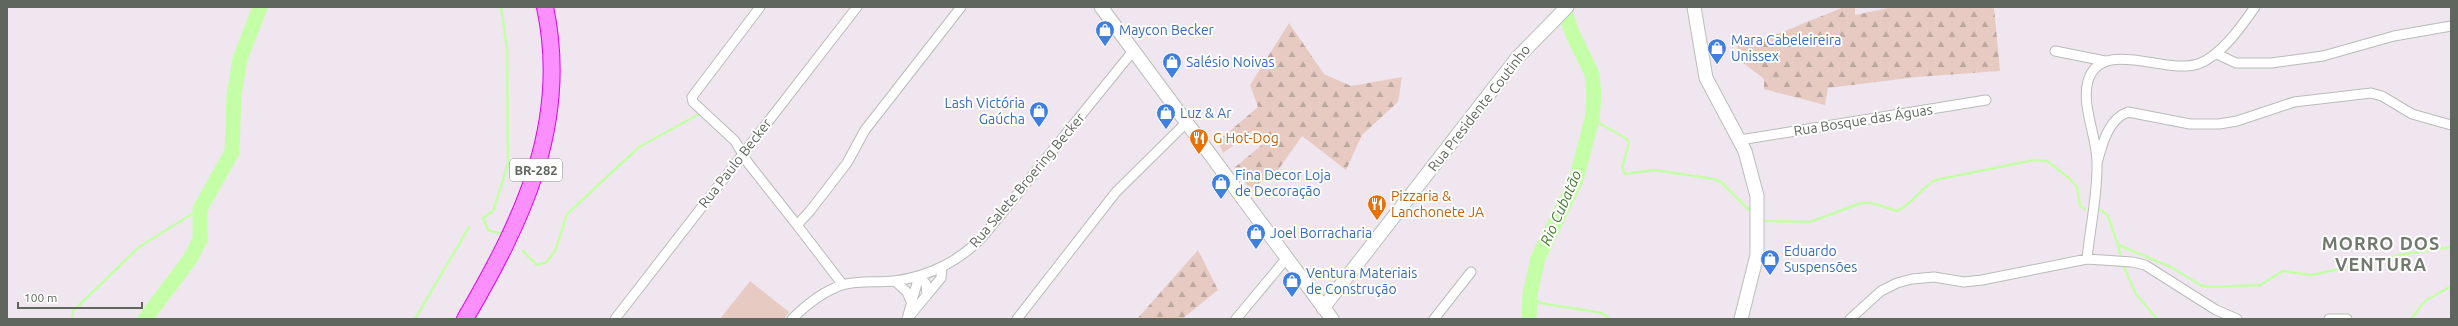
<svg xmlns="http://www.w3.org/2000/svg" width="2458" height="326" font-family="Ubuntu,sans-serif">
<defs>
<pattern id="forest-firs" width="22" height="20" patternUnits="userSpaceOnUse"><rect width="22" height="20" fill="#e7cbc3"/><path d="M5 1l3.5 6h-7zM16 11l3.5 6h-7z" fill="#bea9a2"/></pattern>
</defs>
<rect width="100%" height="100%" fill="#f0e6f0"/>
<path fill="url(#forest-firs)" d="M 1844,7 L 1855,7 L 1855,15 L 1893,7 L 1994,7 L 2000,71 L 1917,77 L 1828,88 L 1825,105 L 1764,89 L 1764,79 L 1742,62 L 1736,43 L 1765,39 Z
M 1289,23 L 1324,74 L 1351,86 L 1402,77 L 1398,102 L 1362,135 L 1346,170 L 1302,136 L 1278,170 L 1250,189 L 1234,168 L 1263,144 L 1253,131 L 1223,153 L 1218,141 L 1258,107 L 1250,85 Z
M 1198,250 L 1218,290 L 1182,319 L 1137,319 Z"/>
<path fill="#e7cbc3" d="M 750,281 L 789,312 L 784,319 L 720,319 Z"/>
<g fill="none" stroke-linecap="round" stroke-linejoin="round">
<path stroke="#c4ffa7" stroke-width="2.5" d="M 501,7 L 507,49 L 508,164 L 493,211 L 483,218 L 488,230 L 501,234
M 1592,119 L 1627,139 L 1629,143 L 1622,168 L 1625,174 L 1654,170 L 1714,179 L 1721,182 L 1751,212
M 2101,210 L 2108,216 L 2118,245 L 2171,267 L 2202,286 L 2214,287 L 2260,285 L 2283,271 L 2312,275 L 2405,254 L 2451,247
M 1766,221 L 1810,222 L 1861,203 L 1872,203 L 1897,211 C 1914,203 1920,189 1935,180 L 2034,160 L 2047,161 L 2069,178 L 2077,187 L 2080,206 L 2085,209
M 2118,245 L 2121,257
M 523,251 L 537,265 L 547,262 L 555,251 L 567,214 L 639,147 L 699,114
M 2123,265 L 2136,294 L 2157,319
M 1530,294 L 1540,303 L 1602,313 L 1608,317
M 72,319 L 73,311 L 139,247 L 200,209
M 415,319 L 469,227
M 2411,319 L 2425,301 L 2451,286"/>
<path stroke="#c4ffa7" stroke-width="15" d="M 145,319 L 190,259 L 200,240 L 200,209 L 232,152 L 234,95 L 240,59 L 260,7
M 1529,319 L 1530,294 L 1538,258 L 1576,180 L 1592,119 L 1594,95 L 1592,74 L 1573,35 L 1563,7"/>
<g stroke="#b7bdb6" stroke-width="11">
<path id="street" d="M 760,7 L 692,97 L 693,102 L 735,141 L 748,163 L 797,225
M 2055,51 L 2105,61
M 2217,54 L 2236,63 L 2271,63 L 2323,56 L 2394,36 L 2451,26
M 1740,140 L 1986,100
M 2097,163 C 2102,145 2108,119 2128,112 L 2190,124 L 2219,124 L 2237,121 L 2294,102 L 2371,93 L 2382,96 L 2412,114 L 2451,125
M 2087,259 C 2090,228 2098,193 2097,162 C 2097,137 2081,105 2088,81 C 2101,37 2165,75 2198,64 C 2221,56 2241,27 2255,7
M 919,276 L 926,284 L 927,295 L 907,319 Z
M 895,281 L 907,292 L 912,304
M 843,285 L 797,225 L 810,211 L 847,163 L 865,130 L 961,7
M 927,295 L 941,278 L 942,267
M 615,319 L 857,7
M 792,319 C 805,306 824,291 842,285 C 859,280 877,283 894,281 C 929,277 962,260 985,234 L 1133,51
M 1017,319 L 1116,192 L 1186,123
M 1236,319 L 1286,259
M 1434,319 L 1471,272
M 1850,319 L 1881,291 L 1897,283 L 1912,279 L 1934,277 L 1964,282 L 1982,280 L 2087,259 L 2132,262 L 2145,265 L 2216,310 L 2237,319
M 2329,319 L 2347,319"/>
</g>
<g stroke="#b8c0b7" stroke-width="15">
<path id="secondary" d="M 1101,7 L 1332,319
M 1694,7 L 1706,78 L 1745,151 L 1757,196 L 1757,255 L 1741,319
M 1323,308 L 1517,58 L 1567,7"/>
</g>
<g stroke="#e100f6" stroke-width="18">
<path id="highway" d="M 465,319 C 522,221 570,124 545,7"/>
</g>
<use href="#street" stroke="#fff" stroke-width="9"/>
<use href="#secondary" stroke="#fff" stroke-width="13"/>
<use href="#highway" stroke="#fb8ffd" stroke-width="16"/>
</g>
<defs>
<g id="shop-pin" transform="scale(1)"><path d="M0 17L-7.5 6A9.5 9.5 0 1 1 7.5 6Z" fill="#3f7fe0" stroke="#fff"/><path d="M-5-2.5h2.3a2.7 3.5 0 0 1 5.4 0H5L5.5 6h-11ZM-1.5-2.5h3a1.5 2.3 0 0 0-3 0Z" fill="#fff"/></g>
<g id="restaurant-pin" transform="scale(1)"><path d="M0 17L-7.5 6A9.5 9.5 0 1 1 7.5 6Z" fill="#e8710a" stroke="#fff"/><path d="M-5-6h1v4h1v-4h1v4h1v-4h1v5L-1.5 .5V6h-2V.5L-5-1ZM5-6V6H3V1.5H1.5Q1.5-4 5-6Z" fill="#fff"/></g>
</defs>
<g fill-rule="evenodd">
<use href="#shop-pin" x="1105" y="30"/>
<use href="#shop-pin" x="1717" y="48"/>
<use href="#shop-pin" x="1172" y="62"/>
<use href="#shop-pin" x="1039" y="111"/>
<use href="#shop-pin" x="1166" y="113"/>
<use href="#restaurant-pin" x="1199" y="138"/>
<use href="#shop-pin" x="1221" y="183"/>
<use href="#restaurant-pin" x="1377" y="204"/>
<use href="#shop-pin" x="1256" y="233"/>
<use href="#shop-pin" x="1770" y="259"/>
<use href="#shop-pin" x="1292" y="281"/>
</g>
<g text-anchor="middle" stroke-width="4" stroke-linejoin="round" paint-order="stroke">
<rect fill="#fff" stroke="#8f948e" stroke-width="1" x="510" y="159" width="52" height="22" rx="3"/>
<g font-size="13" font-weight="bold" fill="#5f665d">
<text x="536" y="175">BR-282</text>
</g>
<g font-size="14" fill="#366cbe" stroke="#fff" text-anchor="start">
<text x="1119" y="35">Maycon Becker</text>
<text x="1731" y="45">Mara Cabeleireira<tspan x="1731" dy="16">Unissex</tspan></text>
<text x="1186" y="67">Salésio Noivas</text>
<text x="1025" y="108" text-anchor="end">Lash Victória<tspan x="1025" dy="16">Gaúcha</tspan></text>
<text x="1180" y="118">Luz &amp; Ar</text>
<text x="1235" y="180">Fina Decor Loja<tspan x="1235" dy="16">de Decoração</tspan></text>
<text x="1270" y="238">Joel Borracharia</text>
<text x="1784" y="256">Eduardo<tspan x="1784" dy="16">Suspensões</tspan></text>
<text x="1306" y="278">Ventura Materiais<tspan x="1306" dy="16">de Construção</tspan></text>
</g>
<g font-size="14" fill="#5f665d" stroke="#fff">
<text transform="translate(1479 108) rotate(-52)" y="5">Rua Presidente Coutinho</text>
<text transform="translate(1863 120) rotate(-9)" y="5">Rua Bosque das Águas</text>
<text transform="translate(735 163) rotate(-52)" y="5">Rua Paulo Becker</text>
<text transform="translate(1027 180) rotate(-50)" y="5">Rua Salete Broering Becker</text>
</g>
<g font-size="14" fill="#c56008" stroke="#fff" text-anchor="start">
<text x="1213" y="143">G Hot-Dog</text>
<text x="1391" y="201">Pizzaria &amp;<tspan x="1391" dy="16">Lanchonete JA</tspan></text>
</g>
<g font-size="15" font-style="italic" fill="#457d31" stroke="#fff">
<text transform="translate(1561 208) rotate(-66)" y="5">Rio Cubatão</text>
</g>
<g font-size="18" font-weight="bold" letter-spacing="1" fill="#71786e" stroke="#fff">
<text x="2381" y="250">MORRO DOS<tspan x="2381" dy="21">VENTURA</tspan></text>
</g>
</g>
<rect width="2458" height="326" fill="none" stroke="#5f665d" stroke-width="16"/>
<path d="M18 302v6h124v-6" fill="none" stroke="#5f665d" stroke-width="2"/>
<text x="24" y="302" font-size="12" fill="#5f665d" stroke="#ffffff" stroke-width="3" paint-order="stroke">100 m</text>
</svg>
